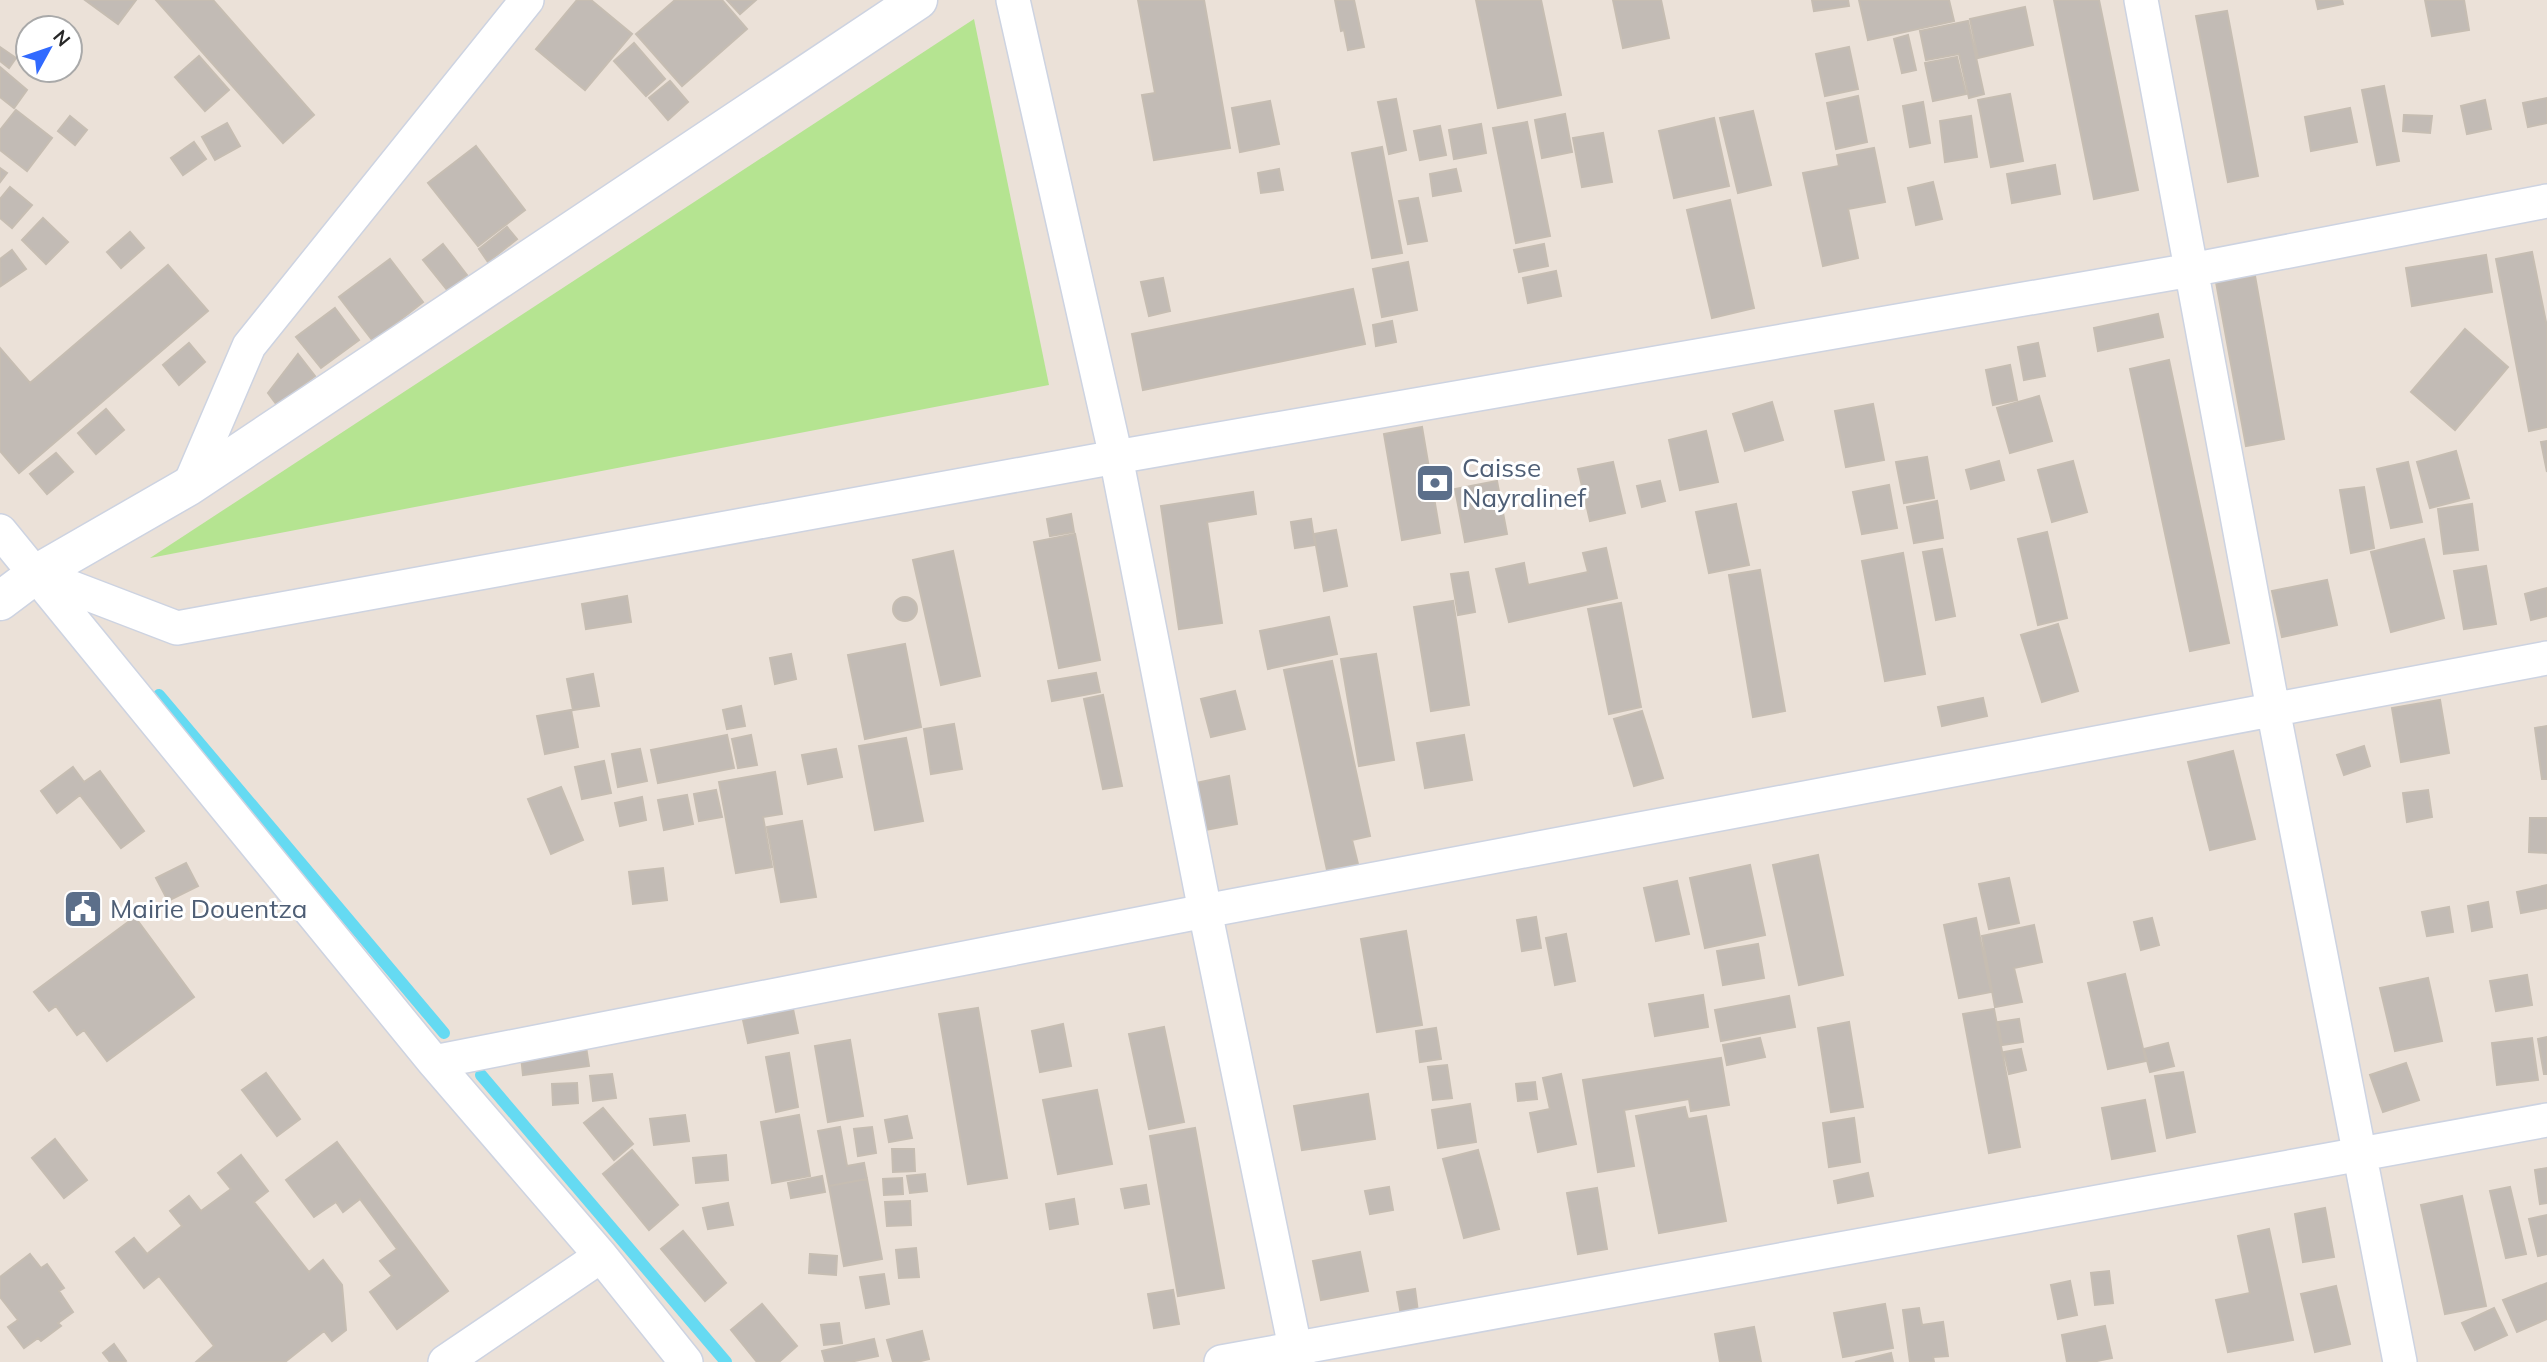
<svg xmlns="http://www.w3.org/2000/svg" width="2547" height="1362" font-family="Mulish,sans-serif">
<rect width="100%" height="100%" fill="#ebe1d8"/>
<path fill="#b5e491" d="M 974,19 L 1049,385 L 150,558 Z"/>
<g fill="none" stroke-linecap="round" stroke-linejoin="round">
<path stroke="#65daf2" stroke-width="12" d="M 159,695 L 444,1033
M 481,1075 L 726,1362"/>
</g>
<path fill="#c2bbb5" stroke="#c6bdb2" stroke-width="2" d="M 85,0 L 136,0 L 118,24 Z
M 156,0 L 213,0 L 314,115 L 283,143 Z
M 577,0 L 591,0 L 632,34 L 585,90 L 536,49 Z
M 675,0 L 722,0 L 747,29 L 682,86 L 636,34 Z
M 727,0 L 756,0 L 740,14 Z
M 1138,0 L 1204,0 L 1230,148 L 1154,160 L 1142,95 L 1155,93 Z
M 1335,0 L 1354,0 L 1364,47 L 1348,50 L 1344,30 L 1341,31 Z
M 1476,0 L 1541,0 L 1561,95 L 1498,108 Z
M 1613,0 L 1661,0 L 1669,38 L 1623,48 Z
M 1812,0 L 1848,0 L 1849,6 L 1814,11 Z
M 1859,0 L 1949,0 L 1954,21 L 1868,40 Z
M 2054,0 L 2099,0 L 2138,190 L 2094,199 Z
M 2316,0 L 2342,0 L 2343,4 L 2318,9 Z
M 2425,0 L 2464,0 L 2469,30 L 2432,36 Z
M 2025,7 L 2033,45 L 1978,58 L 1970,19 Z
M 2227,11 L 2258,176 L 2228,182 L 2196,16 Z
M 1968,21 L 1984,94 L 1969,98 L 1959,54 L 1926,60 L 1920,31 Z
M 1908,35 L 1916,70 L 1902,73 L 1894,39 Z
M 634,43 L 665,79 L 646,96 L 614,61 Z
M 0,47 L 16,58 L 9,68 L 0,61 Z
M 1849,47 L 1858,89 L 1825,96 L 1816,54 Z
M 199,56 L 229,90 L 205,111 L 175,77 Z
M 1957,57 L 1966,94 L 1933,101 L 1925,63 Z
M 0,67 L 27,90 L 14,108 L 0,97 Z
M 670,81 L 688,102 L 668,120 L 649,98 Z
M 2384,86 L 2399,161 L 2377,165 L 2362,90 Z
M 2010,94 L 2023,161 L 1991,167 L 1978,100 Z
M 1858,96 L 1867,142 L 1836,149 L 1827,103 Z
M 2547,98 L 2547,123 L 2528,127 L 2523,103 Z
M 1396,99 L 1406,150 L 1389,154 L 1378,102 Z
M 2485,100 L 2491,129 L 2467,134 L 2461,106 Z
M 1270,101 L 1279,144 L 1240,152 L 1232,108 Z
M 1923,102 L 1930,143 L 1910,147 L 1903,106 Z
M 2350,108 L 2357,142 L 2311,151 L 2305,117 Z
M 16,110 L 52,138 L 27,171 L 0,150 L 0,130 Z
M 1753,111 L 1771,185 L 1738,193 L 1720,118 Z
M 1565,114 L 1572,152 L 1542,158 L 1535,120 Z
M 2404,115 L 2432,116 L 2430,133 L 2403,131 Z
M 70,116 L 87,130 L 75,145 L 58,131 Z
M 1971,116 L 1977,157 L 1945,162 L 1940,121 Z
M 1714,118 L 1729,186 L 1674,198 L 1659,131 Z
M 1527,122 L 1550,236 L 1516,243 L 1493,128 Z
M 227,123 L 240,146 L 215,160 L 202,137 Z
M 1481,124 L 1486,153 L 1454,159 L 1449,130 Z
M 1440,126 L 1446,155 L 1420,160 L 1414,131 Z
M 1603,133 L 1612,182 L 1582,187 L 1573,138 Z
M 194,142 L 206,159 L 183,175 L 171,158 Z
M 476,146 L 525,210 L 478,246 L 428,183 Z
M 1382,147 L 1402,253 L 1372,258 L 1352,153 Z
M 1874,148 L 1885,202 L 1848,209 L 1858,258 L 1823,266 L 1803,173 L 1839,166 L 1837,155 Z
M 2055,165 L 2060,194 L 2012,203 L 2007,174 Z
M 0,168 L 7,173 L 0,182 Z
M 1279,169 L 1283,190 L 1261,193 L 1258,173 Z
M 1456,169 L 1461,191 L 1433,196 L 1430,174 Z
M 1933,182 L 1942,219 L 1916,225 L 1908,188 Z
M 10,187 L 32,205 L 12,228 L 0,218 L 0,199 Z
M 1418,198 L 1427,241 L 1408,244 L 1399,201 Z
M 1730,200 L 1754,308 L 1712,318 L 1687,210 Z
M 43,218 L 68,242 L 46,264 L 22,240 Z
M 507,227 L 517,239 L 488,262 L 479,249 Z
M 130,232 L 144,248 L 121,268 L 107,252 Z
M 443,244 L 467,275 L 448,291 L 423,260 Z
M 1544,244 L 1548,266 L 1519,272 L 1514,250 Z
M 12,250 L 26,269 L 1,286 L 0,259 Z
M 2532,252 L 2547,327 L 2547,427 L 2529,431 L 2496,259 Z
M 2486,255 L 2492,292 L 2412,306 L 2406,268 Z
M 390,259 L 423,302 L 373,341 L 339,297 Z
M 1408,262 L 1417,310 L 1382,317 L 1373,269 Z
M 168,265 L 208,311 L 19,473 L 0,451 L 0,348 L 30,383 Z
M 1556,271 L 1561,296 L 1528,303 L 1523,278 Z
M 2255,276 L 2284,439 L 2246,446 L 2216,282 Z
M 1163,278 L 1170,311 L 1149,316 L 1141,282 Z
M 1353,289 L 1365,344 L 1143,390 L 1132,334 Z
M 335,308 L 359,340 L 321,368 L 296,337 Z
M 2158,314 L 2163,337 L 2098,351 L 2094,328 Z
M 1392,321 L 1396,342 L 1376,346 L 1373,325 Z
M 2465,329 L 2508,367 L 2455,430 L 2411,392 Z
M 189,343 L 205,362 L 179,385 L 163,365 Z
M 2038,343 L 2045,376 L 2024,380 L 2018,347 Z
M 298,354 L 315,376 L 277,405 L 268,393 Z
M 2169,360 L 2229,643 L 2190,651 L 2130,369 Z
M 2010,365 L 2017,400 L 1993,405 L 1986,370 Z
M 2039,396 L 2052,441 L 2010,453 L 1997,408 Z
M 1772,402 L 1783,440 L 1745,451 L 1733,414 Z
M 1873,404 L 1884,460 L 1846,467 L 1835,411 Z
M 106,409 L 124,430 L 96,454 L 78,433 Z
M 1422,427 L 1440,533 L 1402,540 L 1384,434 Z
M 1706,431 L 1718,482 L 1680,490 L 1669,440 Z
M 2547,441 L 2547,472 L 2541,442 Z
M 2456,451 L 2469,498 L 2430,508 L 2417,462 Z
M 56,453 L 73,472 L 47,494 L 30,474 Z
M 1927,457 L 1934,498 L 1904,503 L 1896,462 Z
M 1999,461 L 2004,480 L 1971,489 L 1966,470 Z
M 2073,461 L 2087,512 L 2052,522 L 2038,470 Z
M 1613,462 L 1625,513 L 1590,521 L 1578,469 Z
M 2408,462 L 2422,522 L 2391,528 L 2377,469 Z
M 1497,481 L 1507,534 L 1465,542 L 1455,489 Z
M 1660,481 L 1665,501 L 1642,507 L 1637,486 Z
M 1889,485 L 1897,528 L 1862,534 L 1853,492 Z
M 2364,487 L 2374,548 L 2351,553 L 2340,490 Z
M 1253,492 L 1256,514 L 1207,522 L 1222,623 L 1179,629 L 1161,506 Z
M 1937,501 L 1943,538 L 1914,543 L 1907,507 Z
M 1736,504 L 1749,565 L 1709,573 L 1696,512 Z
M 2472,504 L 2478,550 L 2444,554 L 2438,509 Z
M 1071,514 L 1074,532 L 1050,536 L 1047,519 Z
M 1311,519 L 1315,545 L 1295,548 L 1291,522 Z
M 1336,530 L 1347,586 L 1324,591 L 1314,534 Z
M 2047,532 L 2067,618 L 2038,625 L 2018,539 Z
M 1075,534 L 1100,660 L 1059,668 L 1034,542 Z
M 2424,539 L 2444,618 L 2391,632 L 2371,552 Z
M 1606,548 L 1617,598 L 1509,622 L 1496,569 L 1524,563 L 1528,585 L 1588,572 L 1583,553 Z
M 1942,549 L 1955,616 L 1936,620 L 1923,552 Z
M 953,551 L 980,676 L 941,685 L 913,560 Z
M 1903,553 L 1925,674 L 1885,681 L 1862,561 Z
M 2486,566 L 2496,624 L 2464,629 L 2454,571 Z
M 1760,570 L 1785,711 L 1753,717 L 1729,575 Z
M 1468,572 L 1475,612 L 1458,615 L 1451,574 Z
M 2327,580 L 2337,625 L 2282,637 L 2272,591 Z
M 2547,588 L 2547,616 L 2531,620 L 2525,594 Z
M 627,596 L 631,622 L 586,629 L 582,604 Z
M893 609a12 12 0 1 1 24 0a12 12 0 1 1-24 0Z
M 1453,601 L 1469,705 L 1431,711 L 1414,607 Z
M 1621,603 L 1641,707 L 1609,714 L 1588,609 Z
M 1329,617 L 1337,654 L 1268,669 L 1260,631 Z
M 2058,624 L 2078,691 L 2042,702 L 2021,635 Z
M 905,644 L 921,727 L 865,739 L 848,655 Z
M 791,654 L 796,679 L 775,684 L 770,658 Z
M 1376,654 L 1394,760 L 1359,766 L 1341,659 Z
M 1332,661 L 1370,836 L 1352,840 L 1358,864 L 1327,870 L 1284,670 Z
M 1096,673 L 1100,692 L 1052,701 L 1048,681 Z
M 593,674 L 599,706 L 573,710 L 567,679 Z
M 1235,691 L 1245,729 L 1211,737 L 1201,699 Z
M 1103,695 L 1122,786 L 1103,789 L 1084,699 Z
M 1983,698 L 1987,716 L 1942,726 L 1938,707 Z
M 2440,700 L 2449,753 L 2401,762 L 2392,708 Z
M 741,706 L 745,726 L 727,729 L 723,710 Z
M 571,710 L 578,747 L 545,754 L 537,716 Z
M 1642,711 L 1663,778 L 1634,786 L 1614,719 Z
M 954,724 L 962,769 L 931,774 L 924,729 Z
M 2547,726 L 2547,779 L 2542,779 L 2535,728 Z
M 727,735 L 734,768 L 658,783 L 651,750 Z
M 751,735 L 757,765 L 738,768 L 732,739 Z
M 1464,735 L 1472,780 L 1425,788 L 1417,743 Z
M 906,738 L 923,821 L 875,830 L 859,746 Z
M 2364,746 L 2370,766 L 2344,775 L 2337,755 Z
M 640,749 L 647,781 L 618,787 L 612,754 Z
M 836,749 L 842,777 L 808,784 L 802,755 Z
M 2233,751 L 2255,839 L 2210,850 L 2188,762 Z
M 604,761 L 611,793 L 582,799 L 575,767 Z
M 73,767 L 84,782 L 100,771 L 144,831 L 121,848 L 80,795 L 57,813 L 41,791 Z
M 775,772 L 782,814 L 763,817 L 772,867 L 736,873 L 719,782 Z
M 1229,776 L 1237,824 L 1205,830 L 1196,783 Z
M 561,787 L 583,840 L 551,854 L 528,799 Z
M 716,790 L 722,817 L 699,821 L 694,794 Z
M 2428,790 L 2432,817 L 2407,822 L 2403,793 Z
M 687,795 L 693,824 L 664,830 L 658,800 Z
M 642,797 L 646,820 L 620,826 L 615,803 Z
M 2530,818 L 2547,818 L 2547,853 L 2529,852 Z
M 802,821 L 816,897 L 781,902 L 767,827 Z
M 1818,855 L 1843,975 L 1799,985 L 1773,865 Z
M 186,863 L 198,886 L 168,901 L 156,878 Z
M 1750,865 L 1765,935 L 1705,948 L 1690,878 Z
M 663,868 L 667,900 L 633,904 L 629,872 Z
M 2009,878 L 2019,923 L 1989,929 L 1979,884 Z
M 1677,881 L 1689,934 L 1656,941 L 1644,888 Z
M 2547,885 L 2547,908 L 2521,913 L 2517,892 Z
M 2488,902 L 2492,927 L 2472,931 L 2468,906 Z
M 2449,907 L 2453,932 L 2427,936 L 2422,912 Z
M 135,917 L 194,997 L 107,1061 L 84,1030 L 77,1035 L 56,1006 L 49,1011 L 34,992 Z
M 1536,917 L 1541,948 L 1522,951 L 1517,920 Z
M 1976,918 L 1991,992 L 1959,998 L 1944,925 Z
M 2152,918 L 2159,945 L 2141,950 L 2134,922 Z
M 2034,925 L 2042,962 L 2014,968 L 2022,1002 L 1995,1007 L 1982,936 Z
M 1406,931 L 1422,1025 L 1377,1032 L 1361,939 Z
M 1566,934 L 1575,981 L 1555,985 L 1546,938 Z
M 1758,944 L 1764,978 L 1723,985 L 1717,951 Z
M 2125,974 L 2146,1061 L 2108,1069 L 2088,983 Z
M 2527,975 L 2532,1005 L 2496,1011 L 2490,981 Z
M 2428,978 L 2442,1041 L 2395,1051 L 2380,988 Z
M 1703,995 L 1708,1027 L 1655,1036 L 1649,1004 Z
M 1789,996 L 1795,1027 L 1721,1041 L 1715,1010 Z
M 978,1008 L 1007,1178 L 968,1184 L 939,1014 Z
M 793,1009 L 798,1033 L 748,1043 L 743,1020 Z
M 1994,1009 L 2020,1147 L 1989,1153 L 1963,1014 Z
M 2019,1019 L 2023,1042 L 2002,1045 L 1998,1022 Z
M 1849,1022 L 1863,1107 L 1831,1112 L 1818,1028 Z
M 1063,1024 L 1071,1066 L 1040,1072 L 1032,1031 Z
M 1164,1027 L 1184,1122 L 1149,1129 L 1129,1034 Z
M 1436,1028 L 1441,1059 L 1420,1062 L 1416,1031 Z
M 2547,1037 L 2547,1074 L 2544,1074 L 2538,1039 Z
M 1760,1038 L 1765,1057 L 1727,1065 L 1723,1045 Z
M 2532,1038 L 2538,1080 L 2497,1085 L 2492,1043 Z
M 850,1040 L 863,1116 L 828,1122 L 815,1046 Z
M 2168,1043 L 2174,1066 L 2150,1072 L 2144,1049 Z
M 586,1047 L 589,1066 L 523,1075 L 521,1056 Z
M 2021,1049 L 2026,1070 L 2009,1074 L 2004,1052 Z
M 789,1053 L 798,1107 L 776,1112 L 766,1057 Z
M 1721,1058 L 1729,1105 L 1691,1111 L 1689,1099 L 1624,1110 L 1634,1166 L 1598,1172 L 1583,1080 Z
M 2406,1063 L 2419,1100 L 2383,1112 L 2370,1075 Z
M 1447,1065 L 1452,1098 L 1433,1100 L 1428,1067 Z
M 2183,1072 L 2195,1132 L 2167,1138 L 2155,1076 Z
M 266,1073 L 300,1119 L 277,1136 L 242,1090 Z
M 612,1074 L 616,1098 L 593,1101 L 590,1076 Z
M 1561,1074 L 1576,1144 L 1538,1152 L 1530,1113 L 1550,1109 L 1543,1078 Z
M 1535,1082 L 1537,1099 L 1518,1101 L 1516,1084 Z
M 577,1083 L 578,1103 L 553,1105 L 552,1084 Z
M 1097,1090 L 1112,1164 L 1058,1174 L 1043,1100 Z
M 1368,1094 L 1375,1139 L 1302,1150 L 1294,1106 Z
M 2145,1100 L 2155,1151 L 2112,1159 L 2102,1108 Z
M 1470,1104 L 1476,1142 L 1438,1148 L 1432,1110 Z
M 1685,1107 L 1688,1119 L 1706,1116 L 1726,1221 L 1659,1233 L 1636,1116 Z
M 603,1108 L 633,1144 L 614,1160 L 584,1123 Z
M 685,1115 L 689,1141 L 654,1145 L 650,1119 Z
M 799,1115 L 810,1176 L 772,1183 L 761,1122 Z
M 907,1116 L 912,1138 L 889,1142 L 885,1120 Z
M 1854,1118 L 1860,1162 L 1829,1167 L 1823,1123 Z
M 840,1127 L 847,1166 L 864,1163 L 867,1179 L 829,1186 L 818,1131 Z
M 872,1127 L 876,1153 L 858,1156 L 854,1129 Z
M 1195,1128 L 1224,1288 L 1178,1296 L 1150,1136 Z
M 55,1139 L 87,1180 L 64,1198 L 32,1158 Z
M 337,1142 L 448,1291 L 397,1329 L 370,1292 L 392,1276 L 380,1261 L 397,1249 L 360,1199 L 343,1212 L 336,1202 L 314,1217 L 286,1180 Z
M 892,1149 L 914,1149 L 915,1171 L 893,1172 Z
M 632,1150 L 678,1205 L 649,1230 L 603,1174 Z
M 1478,1150 L 1499,1229 L 1464,1238 L 1443,1159 Z
M 241,1155 L 268,1191 L 254,1202 L 309,1272 L 323,1260 L 342,1285 L 346,1330 L 332,1341 L 324,1331 L 285,1362 L 196,1362 L 214,1346 L 159,1276 L 144,1288 L 116,1252 L 134,1238 L 147,1254 L 182,1226 L 170,1211 L 189,1196 L 201,1211 L 231,1189 L 218,1173 Z
M 726,1155 L 728,1180 L 696,1183 L 693,1158 Z
M 2547,1168 L 2547,1203 L 2540,1204 L 2535,1170 Z
M 1868,1173 L 1873,1196 L 1838,1203 L 1834,1181 Z
M 925,1174 L 927,1191 L 910,1193 L 907,1176 Z
M 822,1176 L 825,1192 L 791,1198 L 788,1183 Z
M 902,1178 L 903,1194 L 884,1195 L 883,1179 Z
M 867,1179 L 882,1259 L 844,1266 L 829,1186 Z
M 1146,1185 L 1149,1204 L 1125,1208 L 1121,1189 Z
M 1389,1187 L 1393,1210 L 1370,1214 L 1365,1191 Z
M 2510,1187 L 2526,1254 L 2506,1258 L 2490,1191 Z
M 1597,1188 L 1607,1249 L 1578,1254 L 1567,1193 Z
M 2462,1196 L 2486,1306 L 2445,1314 L 2421,1205 Z
M 1074,1199 L 1078,1224 L 1050,1229 L 1046,1204 Z
M 910,1201 L 911,1225 L 887,1226 L 885,1202 Z
M 728,1203 L 733,1225 L 708,1229 L 703,1208 Z
M 2325,1208 L 2334,1257 L 2303,1262 L 2295,1214 Z
M 2547,1215 L 2547,1254 L 2538,1256 L 2529,1219 Z
M 2269,1229 L 2293,1340 L 2228,1352 L 2216,1300 L 2250,1293 L 2238,1236 Z
M 683,1231 L 726,1283 L 705,1301 L 661,1249 Z
M 916,1248 L 919,1277 L 899,1278 L 896,1250 Z
M 1360,1252 L 1368,1291 L 1321,1300 L 1313,1261 Z
M 30,1254 L 41,1268 L 47,1264 L 64,1288 L 59,1291 L 73,1312 L 58,1323 L 61,1326 L 41,1341 L 38,1338 L 24,1348 L 8,1327 L 18,1320 L 0,1297 L 0,1277 Z
M 810,1254 L 837,1256 L 836,1275 L 809,1273 Z
M 2109,1271 L 2113,1303 L 2095,1305 L 2091,1273 Z
M 884,1274 L 889,1304 L 866,1308 L 860,1277 Z
M 2070,1281 L 2077,1315 L 2058,1319 L 2051,1285 Z
M 2547,1283 L 2547,1319 L 2517,1332 L 2503,1300 Z
M 2336,1286 L 2350,1344 L 2315,1352 L 2301,1294 Z
M 1415,1289 L 1418,1312 L 1401,1315 L 1397,1292 Z
M 1173,1290 L 1179,1324 L 1154,1328 L 1148,1294 Z
M 762,1304 L 797,1346 L 779,1362 L 757,1362 L 731,1330 Z
M 1885,1304 L 1893,1348 L 1843,1357 L 1834,1313 Z
M 1919,1308 L 1922,1325 L 1943,1322 L 1948,1356 L 1933,1357 L 1934,1362 L 1910,1362 L 1903,1310 Z
M 2494,1308 L 2507,1335 L 2475,1350 L 2462,1323 Z
M 839,1323 L 842,1343 L 824,1345 L 821,1325 Z
M 2105,1326 L 2112,1358 L 2092,1362 L 2067,1362 L 2062,1335 Z
M 1754,1327 L 1761,1362 L 1720,1362 L 1715,1334 Z
M 922,1331 L 929,1359 L 917,1362 L 893,1362 L 887,1340 Z
M 874,1339 L 878,1356 L 850,1362 L 825,1362 L 822,1351 Z
M 114,1344 L 126,1361 L 124,1362 L 110,1362 L 103,1353 Z
M 1891,1353 L 1893,1362 L 1855,1362 Z"/>
<g fill="none" stroke-linecap="round" stroke-linejoin="round">
<g stroke="#cdd3e1" stroke-width="36">
<path id="street" d="M 1013,0 L 1116,457 L 1205,911 L 1298,1362
M 2141,0 L 2273,709 L 2400,1362
M 189,486 L 249,346 L 527,0
M 0,531 L 434,1062 L 601,1256 L 686,1362
M 36,574 L 177,628 L 1116,457 L 2191,270 L 2547,201
M 434,1062 L 1205,911 L 2547,658
M 445,1362 L 601,1256
M 1221,1362 L 2547,1120"/>
</g>
<g stroke="#cdd3e1" stroke-width="41">
<path id="secondary" d="M 0,601 L 36,574 L 189,486 L 918,0"/>
</g>
<use href="#street" stroke="#fff" stroke-width="33"/>
<use href="#secondary" stroke="#fff" stroke-width="38"/>
</g>
<defs>
<g id="bank-square" transform="scale(2.0125)"><rect x="-9" y="-9" width="18" height="18" rx="4" fill="#5c6f8a" stroke="#fff"/><path d="M-6-4H6V4H-6ZM0-2.3a2.3 2.3 0 1 0 0 4.6a2.3 2.3 0 1 0 0-4.6Z" fill="#fff"/></g>
<g id="civic-square" transform="scale(2.0125)"><rect x="-9" y="-9" width="18" height="18" rx="4" fill="#5c6f8a" stroke="#fff"/><path d="M-.6-6.5H3V-4.5H.6V-3L4-1V1h2V6H-6V1h2V-1L-.6-3ZM-1.2 2.5V6h2.4V2.5Z" fill="#fff"/></g>
</defs>
<g fill-rule="evenodd">
<use href="#bank-square" x="1435" y="483"/>
<use href="#civic-square" x="83" y="909"/>
</g>
<g text-anchor="middle" stroke-width="6" stroke-linejoin="round" paint-order="stroke">
<g font-size="26" fill="#4e5e75" stroke="#fff" text-anchor="start">
<text x="1462" y="477">Caisse<tspan x="1462" dy="30">Nayralinef</tspan></text>
<text x="110" y="918">Mairie Douentza</text>
</g>
</g>
<g transform="translate(49 49) rotate(50)"><circle r="33" fill="#ffffff" stroke="#a9a9a9" stroke-width="2"/>
<path d="M0-5L12 26L0 18L-12 26Z" fill="#316aff"/>
<text y="-10" font-size="19" font-weight="bold" text-anchor="middle" fill="#272727">N</text>
</g>
</svg>
